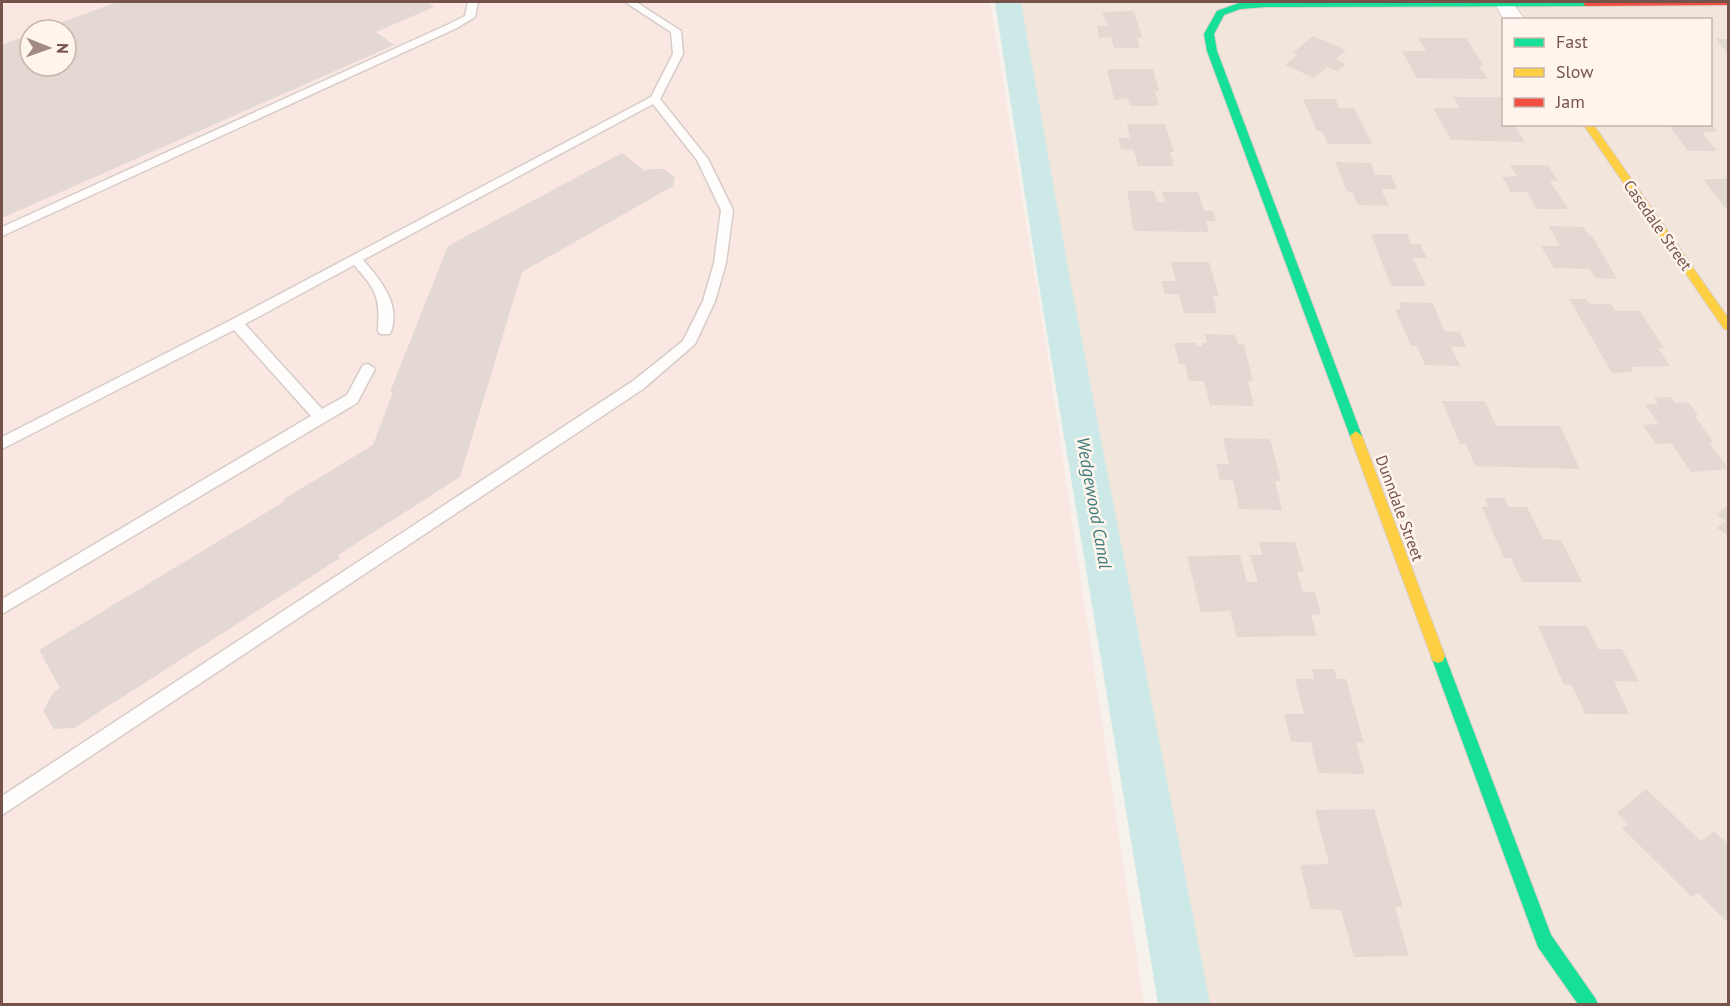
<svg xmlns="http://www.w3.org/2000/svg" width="1730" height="1006" font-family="'PT Sans',sans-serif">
<rect width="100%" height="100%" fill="#f7f1eb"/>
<path fill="#f2e5db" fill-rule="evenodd" d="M 1002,2 L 1728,2 L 1728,1004 L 1169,1004 L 1062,339 ZM 1504,20 L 1710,20 L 1710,124 L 1504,124 Z"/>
<path fill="#fae7e2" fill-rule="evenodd" d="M 2,2 L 990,2 L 1045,339 L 1144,1004 L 2,1004 ZM 30,30 L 66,30 L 66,66 L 30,66 Z"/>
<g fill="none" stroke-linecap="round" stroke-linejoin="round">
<path fill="#cce9e8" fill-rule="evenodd" d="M 995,2 L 1021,2 L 1070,279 L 1210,1004 L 1158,1004 L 1038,279 Z"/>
</g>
<path fill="#e4d8d2" d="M 117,2 L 427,2 L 434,7 L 376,32 L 394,45 L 2,218 L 2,45 L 30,34 L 30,66 L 66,66 L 66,30 L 41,30 Z
M 1134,11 L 1142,38 L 1137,38 L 1140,48 L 1114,48 L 1111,37 L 1099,38 L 1097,26 L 1108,26 L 1102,12 Z
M 1313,36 L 1346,50 L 1336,59 L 1346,64 L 1338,71 L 1327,67 L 1314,78 L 1285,65 L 1297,55 L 1293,53 Z
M 1418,38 L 1466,38 L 1484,66 L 1479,66 L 1488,79 L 1417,78 L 1402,51 L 1426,51 Z
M 1716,39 L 1728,39 L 1728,53 Z
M 1107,69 L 1153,69 L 1159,91 L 1155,91 L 1159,106 L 1130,106 L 1128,98 L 1114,100 Z
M 1453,97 L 1501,97 L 1504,100 L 1504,124 L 1514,124 L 1525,142 L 1451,140 L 1433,108 L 1460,108 Z
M 1303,99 L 1335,99 L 1340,108 L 1354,108 L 1372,144 L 1328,144 L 1322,131 L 1317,131 Z
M 1127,124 L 1165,124 L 1174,152 L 1170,152 L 1174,166 L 1138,166 L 1134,150 L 1121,149 L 1118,138 L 1130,138 Z
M 1668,124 L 1711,124 L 1717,132 L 1702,132 L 1717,151 L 1688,151 Z
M 622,153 L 645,171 L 650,169 L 664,169 L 675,177 L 673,186 L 522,272 L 460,477 L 338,555 L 340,558 L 74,728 L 54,729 L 43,711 L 53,693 L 60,688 L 39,650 L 285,501 L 284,499 L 373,445 L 393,392 L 390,392 L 448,246 Z
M 1335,162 L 1371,163 L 1375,175 L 1391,175 L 1397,189 L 1381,189 L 1389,206 L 1358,205 L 1352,192 L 1347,191 Z
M 1510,165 L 1548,165 L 1558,181 L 1550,181 L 1568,209 L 1537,209 L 1527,192 L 1511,192 L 1502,177 L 1517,176 Z
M 1703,179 L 1728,179 L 1728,209 L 1726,209 Z
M 1127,191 L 1154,191 L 1157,202 L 1165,202 L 1162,192 L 1198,192 L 1204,211 L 1213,211 L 1216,221 L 1206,221 L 1209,232 L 1135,231 L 1133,228 Z
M 1549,226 L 1583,227 L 1589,236 L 1592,236 L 1617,279 L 1596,278 L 1590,269 L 1554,268 L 1541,246 L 1560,246 Z
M 1371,234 L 1407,234 L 1411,244 L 1420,244 L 1427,258 L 1413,258 L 1426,286 L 1391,286 Z
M 1171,262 L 1209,262 L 1219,296 L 1213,296 L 1217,313 L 1184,313 L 1179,294 L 1165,294 L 1162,281 L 1176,281 Z
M 1569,299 L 1586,299 L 1590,304 L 1611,304 L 1615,311 L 1640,311 L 1664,348 L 1658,348 L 1670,366 L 1630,367 L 1633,372 L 1612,373 Z
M 1399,302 L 1433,303 L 1444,331 L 1460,332 L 1466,347 L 1451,347 L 1460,366 L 1425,365 L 1417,346 L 1411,346 L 1395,309 L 1401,309 Z
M 1205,334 L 1235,335 L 1238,344 L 1244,344 L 1253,381 L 1248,381 L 1254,406 L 1210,405 L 1204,381 L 1189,381 L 1185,364 L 1179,364 L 1174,343 L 1196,343 L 1196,346 L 1202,346 L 1202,343 L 1207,343 Z
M 1671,397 L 1675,403 L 1688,402 L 1698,415 L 1695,416 L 1713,442 L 1709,442 L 1728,469 L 1691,472 L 1671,443 L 1656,444 L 1643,425 L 1658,424 L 1645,404 L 1658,404 L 1654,398 Z
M 1442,401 L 1485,401 L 1496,426 L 1560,426 L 1580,469 L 1475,466 L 1466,444 L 1460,444 Z
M 1223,438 L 1270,439 L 1281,481 L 1275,481 L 1282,510 L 1239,509 L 1233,480 L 1220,480 L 1216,464 L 1229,464 Z
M 1485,498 L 1505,498 L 1508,507 L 1527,507 L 1543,539 L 1561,540 L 1582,582 L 1522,582 L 1511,558 L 1504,558 L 1482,507 L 1488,507 Z
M 1725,507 L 1728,509 L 1728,536 L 1717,528 L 1726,521 L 1717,515 Z
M 1259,542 L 1295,542 L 1304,572 L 1297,572 L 1303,592 L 1315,592 L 1321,614 L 1311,615 L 1317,636 L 1237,637 L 1230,611 L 1201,612 L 1187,556 L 1240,555 L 1247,582 L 1258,582 L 1250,555 L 1262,555 Z
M 1538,626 L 1587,626 L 1598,649 L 1622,649 L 1639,682 L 1614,681 L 1629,714 L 1585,714 L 1572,685 L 1564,685 Z
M 1312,669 L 1334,669 L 1337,679 L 1346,679 L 1364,743 L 1356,743 L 1365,774 L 1318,773 L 1311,742 L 1291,742 L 1284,714 L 1304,714 L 1295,679 L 1314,679 Z
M 1646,789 L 1701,841 L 1714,831 L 1728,844 L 1728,923 L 1698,893 L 1692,897 L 1622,828 L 1628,824 L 1617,813 Z
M 1374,809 L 1403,907 L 1395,907 L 1409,956 L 1354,957 L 1341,910 L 1311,909 L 1300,865 L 1329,864 L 1315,810 Z"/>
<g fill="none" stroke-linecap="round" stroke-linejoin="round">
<g stroke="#d6ccc8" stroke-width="3">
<path id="lane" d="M 468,2 L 478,2 L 475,17 L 457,28 L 2,236 L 2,227 L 449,24 L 465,16 Z
M 625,2 L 636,2 L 681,31 L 683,54 L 660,99 L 708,159 L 733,210 L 726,263 L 715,301 L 695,344 L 643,389 L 2,815 L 2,796 L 633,381 L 683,341 L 703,301 L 714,263 L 721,210 L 697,160 L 653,104 L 363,260 C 381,280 402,306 390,334 L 380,334 L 378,331 C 380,296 377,291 354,265 L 245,324 L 322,409 L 347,395 L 363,365 L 368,364 L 375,369 L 357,403 L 2,614 L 2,599 L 311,416 L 234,330 L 2,449 L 2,437 L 231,320 L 651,97 L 673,54 L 671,32 Z"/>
</g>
<g stroke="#d6ccc8" stroke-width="2">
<path id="street" d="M 1494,2 L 1512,2 L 1525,20 L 1504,20 Z"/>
</g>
<g stroke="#d8cec9" stroke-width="2">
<path id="fast" d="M 1263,2 L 1591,3 L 1587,6 L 1265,7 L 1240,9 L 1224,15 L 1214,34 L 1217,51 L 1362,436 L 1356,441 L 1350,436 L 1207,51 L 1204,34 L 1217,11 L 1239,3 Z
M 1438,649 L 1443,651 L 1445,656 L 1551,935 L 1595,998 L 1598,1004 L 1578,1004 L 1538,947 L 1431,656 L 1433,651 Z"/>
</g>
<g stroke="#d8cec9" stroke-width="2">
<path id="slow" d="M 1583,124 L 1593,124 L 1728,318 L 1728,330 L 1724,329 Z
M 1356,431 L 1362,436 L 1445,656 L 1443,661 L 1438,663 L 1433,661 L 1431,656 L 1350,436 Z"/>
</g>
<g stroke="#d8cec9" stroke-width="2">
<path id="jam" d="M 1584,2 L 1728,2 L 1728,5 L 1587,6 L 1584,5 Z"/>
</g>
<use href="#lane" fill="#fefdfc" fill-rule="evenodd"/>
<use href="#street" fill="#fefdfc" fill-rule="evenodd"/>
<use href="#fast" fill="#16e098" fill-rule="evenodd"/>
<use href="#slow" fill="#ffcf43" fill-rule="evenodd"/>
<use href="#jam" fill="#f24e42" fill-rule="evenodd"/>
</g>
<g text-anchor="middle" stroke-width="5" stroke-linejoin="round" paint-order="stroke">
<g font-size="16" fill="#76534a" stroke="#fff5ed">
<text transform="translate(1658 225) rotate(55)" y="6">Casedale Street</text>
<text transform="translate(1400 508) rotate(70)" y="6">Dunndale Street</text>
</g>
<g font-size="18" font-style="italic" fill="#3e7b7c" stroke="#fff5ed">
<text transform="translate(1094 503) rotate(80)" y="6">Wedgewood Canal</text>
</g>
</g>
<rect width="1730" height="1006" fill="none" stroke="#76534a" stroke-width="6"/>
<rect x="1502" y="18" width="210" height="108" fill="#fff5ed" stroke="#c8b4ac" stroke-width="1.5"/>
<rect x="1514" y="38" width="30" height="9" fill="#16e098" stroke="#c8b4ac" stroke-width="1.5"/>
<text x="1556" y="48" font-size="18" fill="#76534a">Fast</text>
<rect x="1514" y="68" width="30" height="9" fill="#ffcf43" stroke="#c8b4ac" stroke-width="1.5"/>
<text x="1556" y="78" font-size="18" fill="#76534a">Slow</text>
<rect x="1514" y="98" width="30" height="9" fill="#f24e42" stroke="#c8b4ac" stroke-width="1.5"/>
<text x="1556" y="108" font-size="18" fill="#76534a">Jam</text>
<g transform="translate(48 48) rotate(91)"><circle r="28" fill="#fff5ed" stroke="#c8b4ac" stroke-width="1.5"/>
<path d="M0-4.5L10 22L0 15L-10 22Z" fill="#a38a82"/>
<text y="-9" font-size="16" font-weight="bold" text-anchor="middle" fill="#76534a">N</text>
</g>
</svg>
